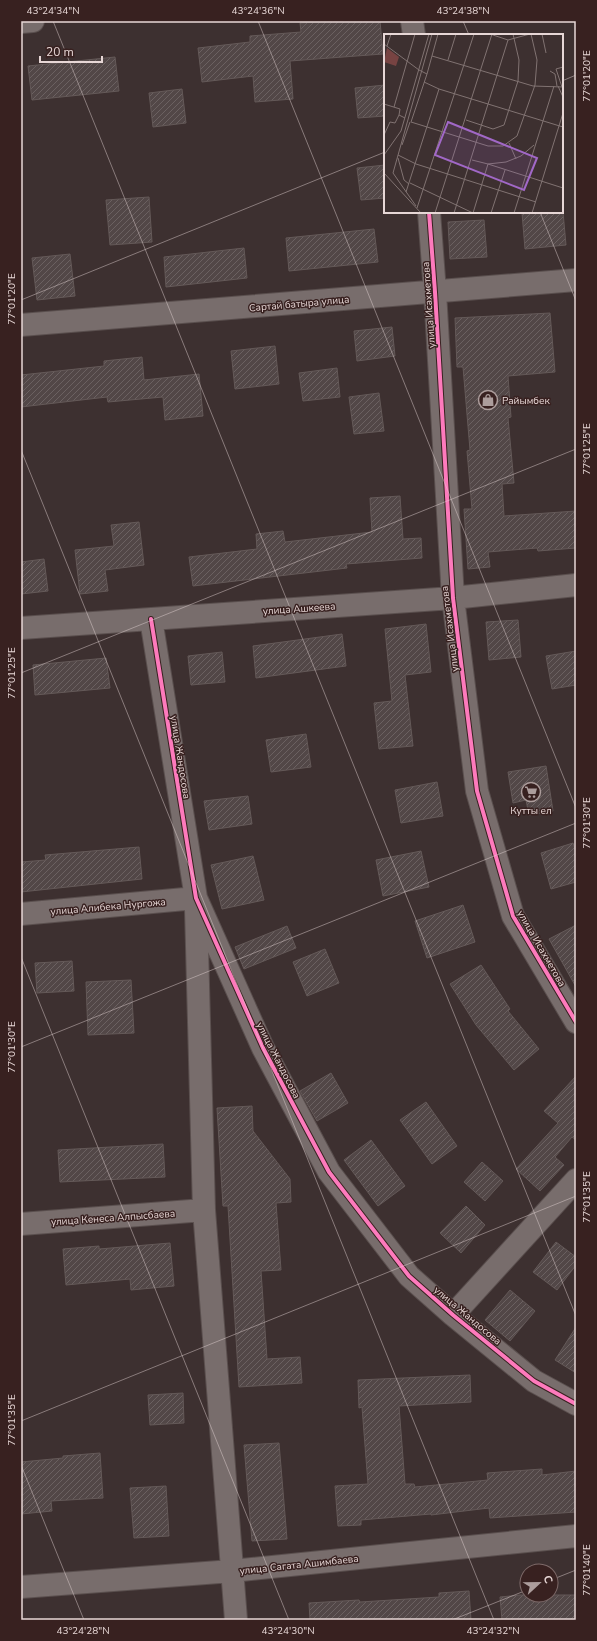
<svg xmlns="http://www.w3.org/2000/svg" width="597" height="1641" font-family="'Nunito Sans',sans-serif">
<defs>
<pattern id="building-hatch" width="6" height="6" patternUnits="userSpaceOnUse"><rect width="6" height="6" fill="#524747"/><path d="M-1 1l2-2M0 6l6-6M5 7l2-2" fill="none" stroke="#6b6161"/></pattern>
</defs>
<rect width="100%" height="100%" fill="#3d3030"/>
<path fill="url(#building-hatch)" stroke="#645958" d="M 328,21 L 380,21 L 383,54 L 290,61 L 293,99 L 255,102 L 253,76 L 202,82 L 198,48 L 250,42 L 250,36 L 301,32 L 300,23 Z
M 115,57 L 119,91 L 32,100 L 28,66 Z
M 385,85 L 385,116 L 358,118 L 355,88 Z
M 182,89 L 186,123 L 153,127 L 149,93 Z
M 385,165 L 385,198 L 361,200 L 357,168 Z
M 149,197 L 152,242 L 110,245 L 106,200 Z
M 533,212 L 563,212 L 566,245 L 525,249 L 522,213 Z
M 484,220 L 487,257 L 450,259 L 448,222 Z
M 374,229 L 378,262 L 289,271 L 286,238 Z
M 244,248 L 247,278 L 166,287 L 164,257 Z
M 70,254 L 75,296 L 37,300 L 32,258 Z
M 550,313 L 555,372 L 508,376 L 511,417 L 508,418 L 514,483 L 502,484 L 504,516 L 576,511 L 576,548 L 538,551 L 537,548 L 488,552 L 490,567 L 468,569 L 464,509 L 472,509 L 467,451 L 470,450 L 463,367 L 457,367 L 455,318 Z
M 392,327 L 395,356 L 357,361 L 354,331 Z
M 275,346 L 279,384 L 235,389 L 231,351 Z
M 142,357 L 144,380 L 199,374 L 203,416 L 165,420 L 163,397 L 108,402 L 107,397 L 21,407 L 21,375 L 104,366 L 104,361 Z
M 337,368 L 340,397 L 303,401 L 299,373 Z
M 379,393 L 384,431 L 354,434 L 349,397 Z
M 400,496 L 403,539 L 421,538 L 422,558 L 346,564 L 347,568 L 193,586 L 189,557 L 257,549 L 256,534 L 283,531 L 285,542 L 372,532 L 370,498 Z
M 139,522 L 144,565 L 105,570 L 108,591 L 80,594 L 75,550 L 114,546 L 111,525 Z
M 44,559 L 48,591 L 21,594 L 21,562 Z
M 518,620 L 521,657 L 489,660 L 486,622 Z
M 426,624 L 431,672 L 405,675 L 413,746 L 379,749 L 374,703 L 392,701 L 385,629 Z
M 342,634 L 346,666 L 256,678 L 253,646 Z
M 576,651 L 576,685 L 552,689 L 546,656 Z
M 222,652 L 225,682 L 191,685 L 188,656 Z
M 106,658 L 110,688 L 35,695 L 33,665 Z
M 306,734 L 311,767 L 271,772 L 266,740 Z
M 546,766 L 553,811 L 529,815 L 526,800 L 513,803 L 508,772 Z
M 437,782 L 443,816 L 401,823 L 395,790 Z
M 248,796 L 252,824 L 209,830 L 204,801 Z
M 573,843 L 576,852 L 576,882 L 551,889 L 541,853 Z
M 139,847 L 142,879 L 21,892 L 21,862 L 46,860 L 45,855 Z
M 421,851 L 429,887 L 383,896 L 376,860 Z
M 253,856 L 264,900 L 222,909 L 211,865 Z
M 463,905 L 475,942 L 427,958 L 415,921 Z
M 576,925 L 576,987 L 549,939 Z
M 287,926 L 296,948 L 244,969 L 235,947 Z
M 325,949 L 339,983 L 307,996 L 293,962 Z
M 72,961 L 74,991 L 37,993 L 35,963 Z
M 481,965 L 510,1009 L 508,1011 L 539,1049 L 514,1070 L 476,1025 L 450,984 Z
M 131,980 L 134,1033 L 88,1035 L 86,982 Z
M 331,1073 L 348,1103 L 317,1121 L 300,1091 Z
M 576,1076 L 576,1140 L 572,1137 L 555,1157 L 564,1165 L 540,1191 L 516,1169 L 558,1123 L 544,1111 Z
M 426,1102 L 457,1146 L 432,1164 L 400,1120 Z
M 252,1106 L 253,1131 L 290,1179 L 291,1202 L 276,1203 L 281,1270 L 261,1271 L 267,1359 L 300,1357 L 302,1383 L 239,1387 L 228,1206 L 223,1206 L 217,1108 Z
M 371,1140 L 405,1186 L 378,1206 L 344,1160 Z
M 163,1144 L 165,1177 L 60,1182 L 58,1150 Z
M 482,1162 L 503,1181 L 485,1201 L 464,1182 Z
M 466,1206 L 485,1225 L 461,1253 L 440,1233 Z
M 556,1242 L 576,1257 L 576,1265 L 557,1290 L 533,1272 Z
M 170,1243 L 174,1286 L 131,1290 L 130,1279 L 66,1285 L 63,1249 L 99,1246 L 99,1249 Z
M 510,1290 L 535,1311 L 510,1341 L 485,1320 Z
M 576,1327 L 576,1373 L 555,1360 Z
M 470,1375 L 471,1402 L 399,1406 L 405,1484 L 414,1484 L 415,1487 L 488,1480 L 487,1473 L 542,1469 L 542,1475 L 576,1471 L 576,1512 L 490,1518 L 489,1508 L 431,1515 L 431,1514 L 361,1520 L 361,1525 L 338,1526 L 335,1486 L 368,1484 L 362,1407 L 359,1408 L 358,1380 Z
M 183,1393 L 184,1423 L 150,1425 L 148,1395 Z
M 279,1443 L 287,1539 L 252,1541 L 244,1445 Z
M 100,1453 L 103,1498 L 51,1501 L 52,1511 L 21,1514 L 21,1462 L 63,1458 L 63,1456 Z
M 166,1486 L 169,1536 L 134,1538 L 130,1488 Z
M 469,1591 L 471,1620 L 310,1620 L 309,1603 L 359,1600 L 360,1602 L 439,1597 L 439,1593 Z
M 520,1595 L 576,1595 L 576,1620 L 502,1620 L 500,1597 Z"/>
<g fill="none" stroke-linecap="round" stroke-linejoin="round">
<g stroke="#5a4f4e" stroke-width="24">
<path id="minor" d="M 412,21 L 414,35
M 21,22 L 33,21
M 429,212 L 435,292 L 453,598 L 477,791 L 513,916 L 576,1022
M 21,325 L 576,280
M 151,619 L 196,898 L 263,1048 L 329,1172 L 409,1276 L 453,1315 L 534,1381 L 576,1404
M 21,628 L 453,598 L 576,585
M 196,909 L 204,1210 L 236,1620
M 21,914 L 196,898
M 21,1224 L 204,1210
M 453,1315 L 576,1180
M 21,1587 L 232,1571 L 576,1536"/>
</g>
<use href="#minor" stroke="#786d6c" stroke-width="22"/>
<g stroke="#382120" stroke-width="6">
<path id="cycleway" d="M 429,212 L 435,292 L 453,598 L 477,791 L 513,916 L 576,1022
M 151,619 L 196,898 L 263,1048 L 329,1172 L 409,1276 L 453,1315 L 534,1381 L 576,1404"/>
</g>
<use href="#cycleway" stroke="#fd7abc" stroke-width="4"/>
</g>
<path fill="none" stroke="#e7d7d6" stroke-width="1" stroke-opacity="0.45" d="M 53,21 L 576,1316M 258,21 L 576,808M 463,21 L 469,35M 562,81 L 576,75M 540,212 L 576,301M 21,300 L 385,152M 21,450 L 494,1620M 21,673 L 576,449M 21,957 L 289,1620M 21,1047 L 576,823M 21,1421 L 576,1196M 21,1465 L 84,1620M 551,1580 L 576,1570M 452,1620 L 527,1590"/>
<defs>
<g id="shop-ring" transform="scale(1)"><circle r="9.5" fill="#382120" stroke="#ac9d9c" stroke-width="1.5"/><path d="M-5-2.5h2.3a2.7 3.5 0 0 1 5.4 0H5L5.5 6h-11ZM-1.5-2.5h3a1.5 2.3 0 0 0-3 0Z" fill="#ac9d9c"/></g>
<g id="supermarket-ring" transform="scale(1)"><circle r="9.5" fill="#382120" stroke="#ac9d9c" stroke-width="1.5"/><path d="M-6-5.5h2.5l.6 2H6L4.5 2H-2.5L-4.4-4H-6ZM-1.5 3.2a1.3 1.3 0 1 0 .1 0ZM3 3.2a1.3 1.3 0 1 0 .1 0Z" fill="#ac9d9c"/></g>
</defs>
<g fill-rule="evenodd">
<use href="#shop-ring" x="488" y="400"/>
<use href="#supermarket-ring" x="531" y="792"/>
</g>
<g text-anchor="middle" stroke-width="3" stroke-linejoin="round" paint-order="stroke">
<g font-size="10" fill="#e7d7d6" stroke="#382120">
<text transform="translate(299 303) rotate(-5)" y="4">Сартай батыра улица</text>
<text transform="translate(428 305) rotate(-94)" y="4">улица Исахметова</text>
<text transform="translate(299 608) rotate(-4)" y="4">улица Ашкеева</text>
<text transform="translate(449 629) rotate(-97)" y="4">улица Исахметова</text>
<text transform="translate(181 757) rotate(81)" y="4">улица Жандосова</text>
<text transform="translate(108 906) rotate(-5)" y="4">улица Алибека Нургожа</text>
<text transform="translate(542 948) rotate(60)" y="4">улица Исахметова</text>
<text transform="translate(279 1060) rotate(63)" y="4">улица Жандосова</text>
<text transform="translate(113 1217) rotate(-4)" y="4">улица Кенеса Алпысбаева</text>
<text transform="translate(468 1315) rotate(40)" y="4">улица Жандосова</text>
<text transform="translate(299 1564) rotate(-6)" y="4">улица Сагата Ашимбаева</text>
</g>
<g font-size="10" fill="#e7d7d6" stroke="#382120" text-anchor="start">
<text x="502" y="404">Райымбек</text>
<text x="531" y="814" text-anchor="middle">Кутты ел</text>
</g>
</g>
<g transform="translate(384 34)">
<rect width="179" height="179" fill="#3d3030"/>
<path d="M 3,14 L 15,23 L 12,32 L 0,28 Z" fill="#774342"/>
<path fill="none" stroke="#817372" stroke-width="1" d="M 106,0 L 124,6 L 146,0M 158,0 L 162,19M 0,10 L 35,36M 3,12 L 7,0M 48,22 L 149,52 L 179,53M 64,26 L 72,0M 35,36 L 43,40 L 27,88 L 104,112 L 119,112 L 133,102 L 151,51 L 153,26 L 147,0M 166,37 L 171,40 L 173,52M 43,40 L 54,0M 40,48 L 55,55 L 179,93M 174,52 L 179,63M 178,53 L 172,35 L 179,33M 0,70 L 16,75 L 15,81 L 21,84M 10,73 L 31,0M 82,86 L 109,95 L 120,91 L 134,47 L 135,26 L 129,0M 0,101 L 6,88 L 11,89 L 15,81M 125,109 L 132,125M 18,111 L 26,88M 0,121 L 17,97 L 45,0M 14,121 L 32,130 L 152,168M 14,124 L 20,146 L 25,150M 88,126 L 104,130 L 122,128 L 137,122 L 150,111M 104,130 L 179,154M 0,139 L 37,179M 26,149 L 89,179M 22,158 L 55,55M 32,172 L 9,139 L 48,0M 33,174 L 90,0M 51,179 L 108,0M 70,179 L 124,6M 89,179 L 104,130M 107,179 L 121,136M 130,179 L 170,52M 148,179 L 179,79"/>
<path fill="#a168c7" fill-opacity="0.15" stroke="#a168c7" stroke-width="2" d="M 64,88 L 153,124 L 140,156 L 51,121 Z"/>
<rect width="179" height="179" fill="none" stroke="#e7d7d6" stroke-width="2"/>
</g>
<rect width="597" height="1641" fill="none" stroke="#382120" stroke-width="44"/>
<g transform="translate(539 1583) rotate(68)"><circle r="19" fill="#382120" stroke="#7e6a69"/>
<path d="M0-3L7 15L0 10L-7 15Z" fill="#ac9d9c"/>
<text y="-6" font-size="11" font-weight="bold" text-anchor="middle" fill="#e7d7d6">С</text>
</g>
<path d="M40 56v6h62v-6" fill="none" stroke="#e7d7d6" stroke-width="2"/>
<text x="46" y="56" font-size="12" fill="#e7d7d6" stroke="#382120" stroke-width="3" paint-order="stroke">20 m</text>
<rect x="22" y="22" width="553" height="1597" fill="none" stroke="#e7d7d6" stroke-width="1.5"/>
<g font-size="10" text-anchor="middle" fill="#e7d7d6">
<text x="53" y="14">43°24'34"N</text>
<text x="258" y="14">43°24'36"N</text>
<text x="463" y="14">43°24'38"N</text>
<text transform="translate(586 76) rotate(-90)" y="4">77°01'20"E</text>
<text transform="translate(11 299) rotate(-90)" y="4">77°01'20"E</text>
<text transform="translate(586 449) rotate(-90)" y="4">77°01'25"E</text>
<text transform="translate(11 673) rotate(-90)" y="4">77°01'25"E</text>
<text transform="translate(586 823) rotate(-90)" y="4">77°01'30"E</text>
<text transform="translate(11 1047) rotate(-90)" y="4">77°01'30"E</text>
<text transform="translate(586 1197) rotate(-90)" y="4">77°01'35"E</text>
<text transform="translate(11 1420) rotate(-90)" y="4">77°01'35"E</text>
<text transform="translate(586 1570) rotate(-90)" y="4">77°01'40"E</text>
<text x="83" y="1634">43°24'28"N</text>
<text x="288" y="1634">43°24'30"N</text>
<text x="493" y="1634">43°24'32"N</text>
</g>
</svg>
